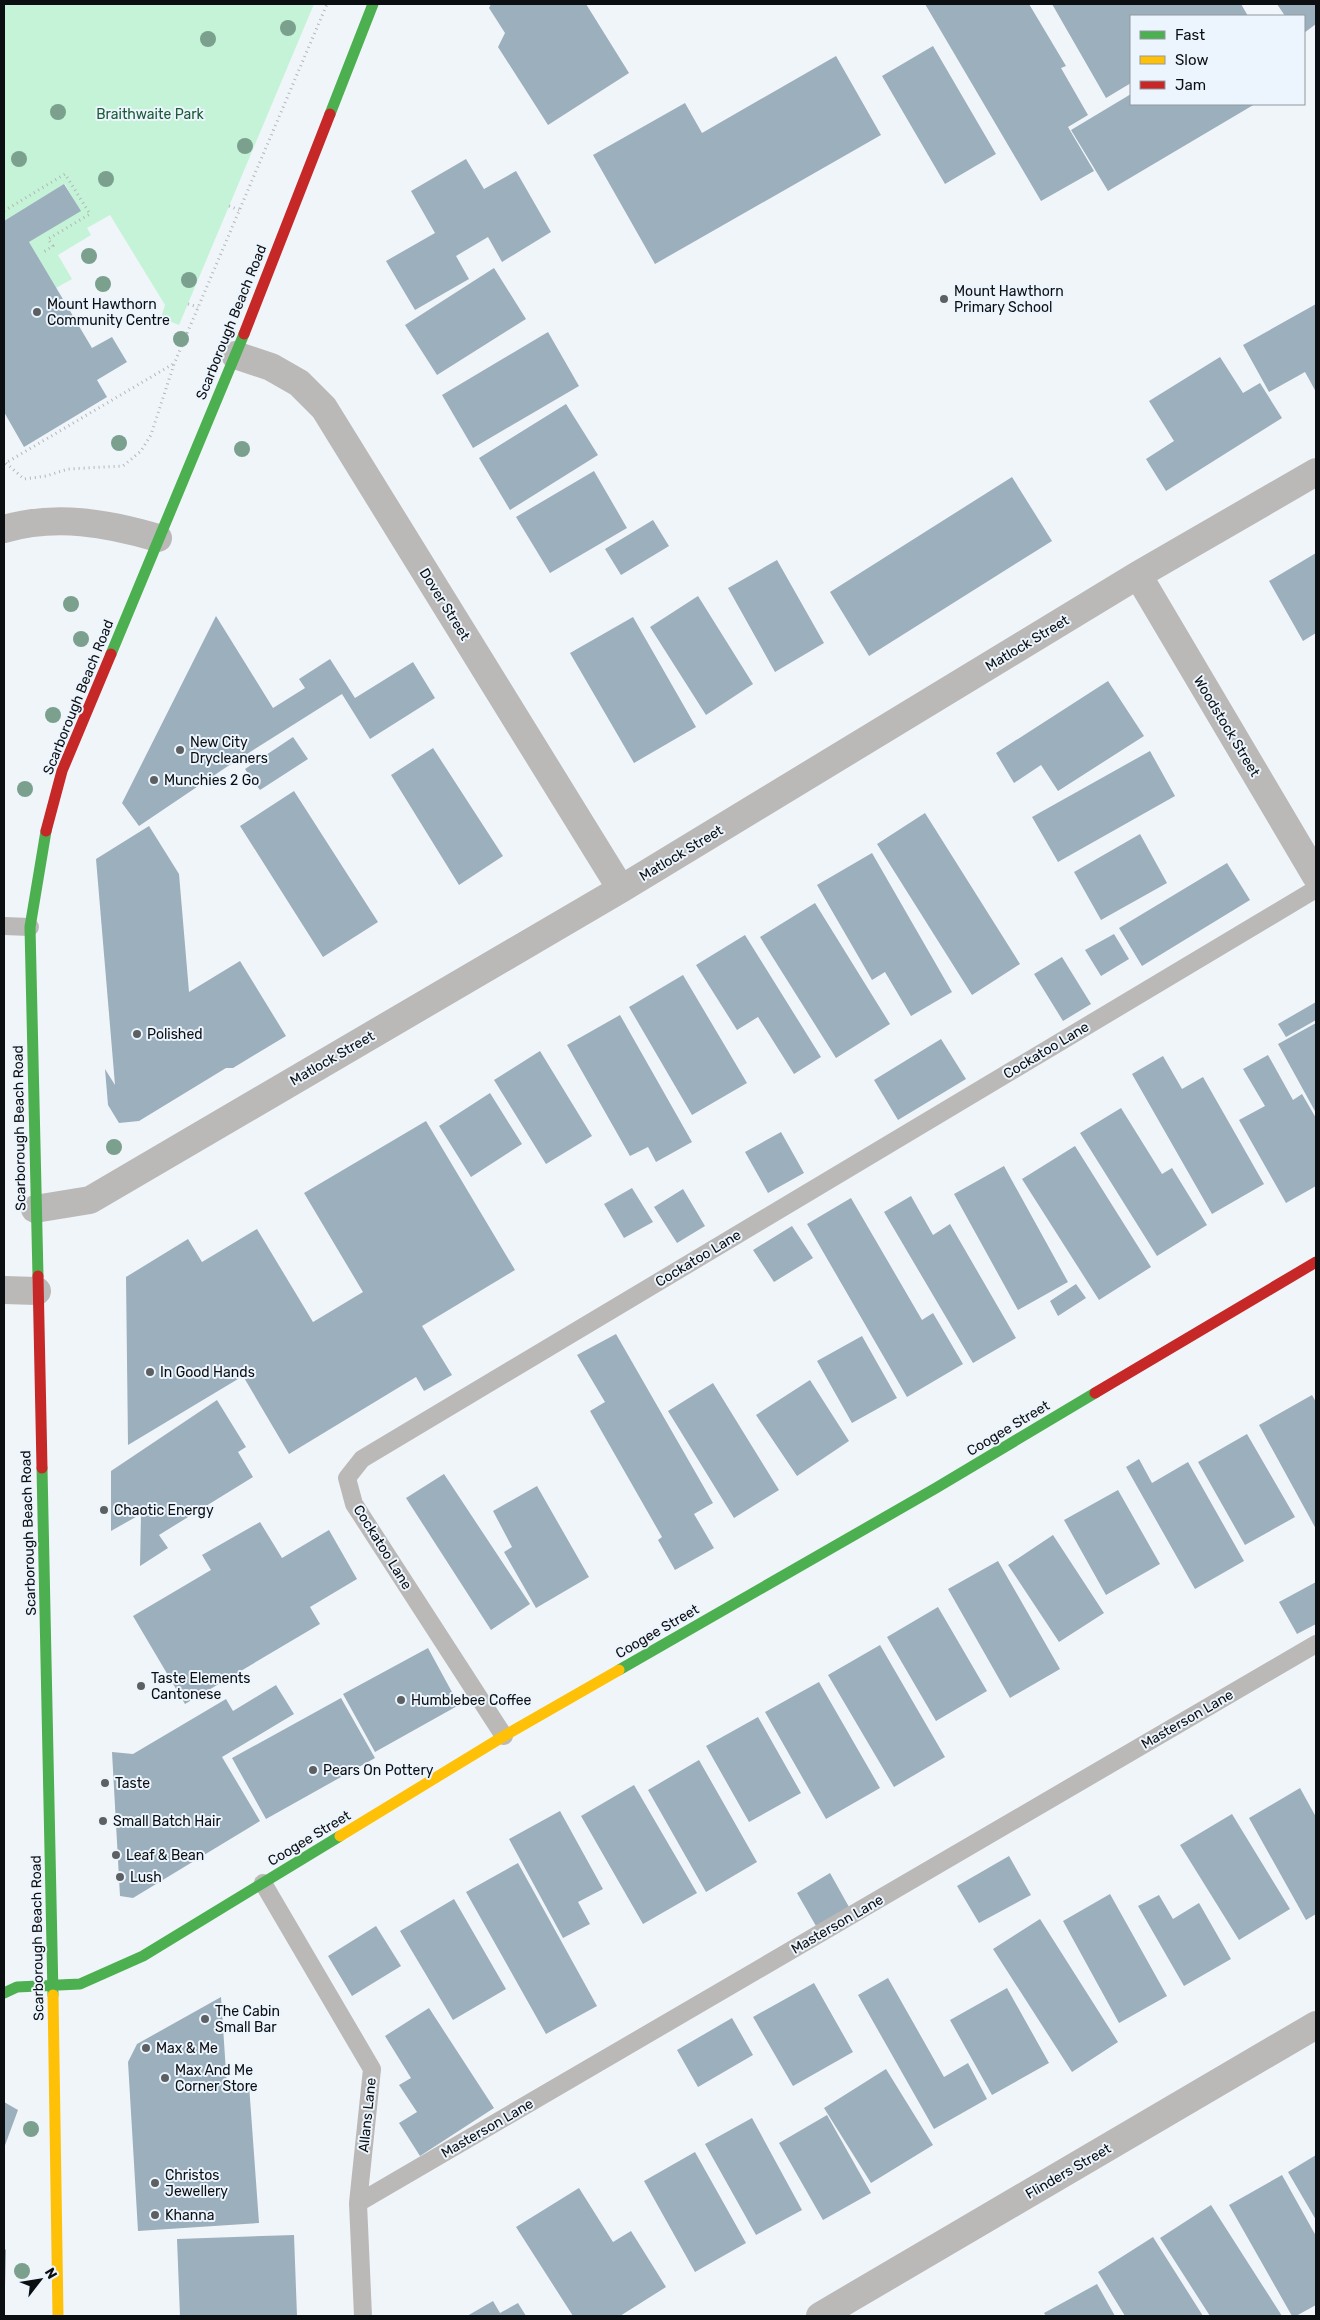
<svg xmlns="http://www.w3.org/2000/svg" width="1320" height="2320" font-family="Rubik,sans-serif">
<rect width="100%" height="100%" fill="#f0f5f9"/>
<path fill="#c5f3d7" d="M 4,4 L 314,4 L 179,325 L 161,318 L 165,305 L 110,215 L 87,228 L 91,235 L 58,255 L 72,279 L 56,288 L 29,242 L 80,211 L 65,184 L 4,221 Z"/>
<path fill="#9cafbc" d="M 491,4 L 586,4 L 629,73 L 548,125 L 498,47 L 505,33 L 489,8 Z
M 925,4 L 1029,4 L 1066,66 L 1061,68 L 1088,115 L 1068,127 L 1094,171 L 1041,201 Z
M 1052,4 L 1241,4 L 1248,16 L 1131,16 L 1131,83 L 1106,98 Z
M 1277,4 L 1316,4 L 1316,24 L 1304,33 L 1304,16 L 1285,16 Z
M 933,46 L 996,154 L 945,184 L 882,76 Z
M 836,56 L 881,135 L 655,264 L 593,155 L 685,103 L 702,133 Z
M 1131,94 L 1131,104 L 1255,104 L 1108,191 L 1071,130 Z
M 466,159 L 484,189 L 516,171 L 551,232 L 502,262 L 488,237 L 456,256 L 469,279 L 415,310 L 386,261 L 435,233 L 411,191 Z
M 64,184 L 81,211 L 29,242 L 92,348 L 112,337 L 127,362 L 97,380 L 107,397 L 24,447 L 4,412 L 4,221 Z
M 494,268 L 526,319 L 437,375 L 405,325 Z
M 1316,304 L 1316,392 L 1305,372 L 1269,392 L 1243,345 Z
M 548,332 L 579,386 L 473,448 L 442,395 Z
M 1220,357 L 1243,393 L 1260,383 L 1282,418 L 1166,491 L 1146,459 L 1174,441 L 1149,401 Z
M 566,404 L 598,455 L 510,510 L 479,458 Z
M 594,471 L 627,528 L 550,573 L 516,517 Z
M 1012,477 L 1052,541 L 869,656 L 830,592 Z
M 653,520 L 669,546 L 621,575 L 605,549 Z
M 1316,553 L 1316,633 L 1303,641 L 1269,581 Z
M 777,560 L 824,643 L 775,672 L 728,588 Z
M 698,596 L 753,684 L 706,715 L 650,627 Z
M 216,616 L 273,708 L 305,688 L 299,679 L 330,659 L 355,698 L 413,662 L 435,698 L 370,739 L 342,694 L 231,764 L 139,826 L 122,803 Z
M 633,617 L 696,727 L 634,763 L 570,653 Z
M 1108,681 L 1144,736 L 1058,791 L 1041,765 L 1014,783 L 996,753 Z
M 293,737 L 308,759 L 260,790 L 245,769 Z
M 433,748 L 503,856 L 459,885 L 391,775 Z
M 1150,751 L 1175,796 L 1058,862 L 1032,817 Z
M 294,791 L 378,922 L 323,957 L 240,826 Z
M 925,813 L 1020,964 L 972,995 L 877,844 Z
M 149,826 L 179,874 L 189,992 L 240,961 L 286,1036 L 233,1068 L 226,1068 L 139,1121 L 119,1123 L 108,1105 L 105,1069 L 115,1085 L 96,859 Z
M 1140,834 L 1167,883 L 1101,920 L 1074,872 Z
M 872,853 L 952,992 L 911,1016 L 885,972 L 872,980 L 817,885 Z
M 1227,863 L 1250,900 L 1142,966 L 1119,928 Z
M 815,903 L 890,1024 L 836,1058 L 760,937 Z
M 1114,934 L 1129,959 L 1101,976 L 1085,950 Z
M 745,935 L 821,1057 L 794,1074 L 758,1017 L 737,1030 L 696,965 Z
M 1062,957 L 1091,1004 L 1063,1021 L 1034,974 Z
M 683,975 L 747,1083 L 692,1115 L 629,1007 Z
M 1316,1002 L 1316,1020 L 1286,1037 L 1278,1024 Z
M 620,1015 L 692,1142 L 656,1162 L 648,1147 L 630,1156 L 567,1045 Z
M 1316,1023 L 1316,1113 L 1278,1044 Z
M 941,1039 L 966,1079 L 898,1120 L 874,1080 Z
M 540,1051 L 592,1136 L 546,1164 L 494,1080 Z
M 1268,1055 L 1293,1100 L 1302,1094 L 1316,1118 L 1316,1186 L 1286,1203 L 1239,1120 L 1265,1106 L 1243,1069 Z
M 1163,1056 L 1182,1089 L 1203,1077 L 1264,1184 L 1212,1214 L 1132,1074 Z
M 490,1093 L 522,1144 L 471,1177 L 439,1126 Z
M 1121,1108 L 1162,1174 L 1172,1168 L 1207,1225 L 1157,1256 L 1080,1133 Z
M 426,1121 L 515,1270 L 422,1326 L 452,1375 L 424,1391 L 416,1377 L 289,1454 L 243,1376 L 128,1445 L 126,1277 L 188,1239 L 202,1262 L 257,1229 L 313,1322 L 363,1292 L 304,1193 Z
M 781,1132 L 804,1173 L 768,1193 L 745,1152 Z
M 1075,1146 L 1151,1267 L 1099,1300 L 1022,1179 Z
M 1004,1166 L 1068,1282 L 1018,1310 L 954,1194 Z
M 632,1188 L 653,1222 L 624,1238 L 604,1204 Z
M 683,1189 L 705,1226 L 677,1243 L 654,1207 Z
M 911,1196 L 933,1235 L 950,1224 L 1016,1338 L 973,1363 L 884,1212 Z
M 851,1198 L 922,1320 L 933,1313 L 963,1364 L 907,1397 L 807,1224 Z
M 792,1226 L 813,1258 L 774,1282 L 753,1250 Z
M 1076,1284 L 1086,1298 L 1058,1316 L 1050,1301 Z
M 616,1334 L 713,1503 L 694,1514 L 714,1548 L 675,1570 L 658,1540 L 662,1537 L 590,1411 L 605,1402 L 577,1355 Z
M 862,1336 L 897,1398 L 852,1423 L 817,1361 Z
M 810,1380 L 849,1441 L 797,1476 L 756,1415 Z
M 713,1383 L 779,1490 L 734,1518 L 668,1411 Z
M 1312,1395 L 1316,1402 L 1316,1529 L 1259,1425 Z
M 217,1400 L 246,1447 L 238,1452 L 253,1477 L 159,1535 L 168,1548 L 140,1566 L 141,1514 L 111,1531 L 111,1471 Z
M 1247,1434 L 1295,1517 L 1245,1545 L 1198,1462 Z
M 1139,1459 L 1152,1483 L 1188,1462 L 1244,1561 L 1195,1589 L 1126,1467 Z
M 444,1474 L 530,1604 L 491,1630 L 406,1498 Z
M 537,1486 L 589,1577 L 536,1608 L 504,1552 L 512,1547 L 493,1511 Z
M 1118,1490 L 1160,1564 L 1106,1595 L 1064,1520 Z
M 260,1522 L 282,1558 L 329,1530 L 357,1579 L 310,1607 L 320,1624 L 185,1704 L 133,1616 L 211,1570 L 202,1555 Z
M 1053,1535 L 1104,1613 L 1059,1642 L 1008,1565 Z
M 998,1561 L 1060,1669 L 1010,1698 L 948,1589 Z
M 1316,1582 L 1316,1624 L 1297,1634 L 1279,1602 Z
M 938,1607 L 987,1691 L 936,1721 L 887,1637 Z
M 880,1645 L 945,1757 L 894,1787 L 828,1675 Z
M 428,1648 L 459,1705 L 375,1752 L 343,1694 Z
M 819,1682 L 880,1788 L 826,1819 L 765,1712 Z
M 276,1685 L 294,1714 L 222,1757 L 260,1821 L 133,1898 L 120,1896 L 112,1752 L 133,1754 L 226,1699 L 233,1711 Z
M 341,1698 L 375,1758 L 266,1819 L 232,1758 Z
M 758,1717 L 801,1793 L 749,1822 L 706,1746 Z
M 699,1760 L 757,1862 L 706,1892 L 648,1790 Z
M 634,1785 L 697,1893 L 643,1924 L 581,1816 Z
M 1300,1788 L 1316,1817 L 1316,1914 L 1306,1920 L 1249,1818 Z
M 560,1811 L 603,1889 L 578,1902 L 590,1924 L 563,1938 L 509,1839 Z
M 1232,1814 L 1290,1909 L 1239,1940 L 1180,1845 Z
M 1009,1856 L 1031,1895 L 979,1923 L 957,1886 Z
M 518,1863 L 597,2006 L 546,2034 L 466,1892 Z
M 830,1873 L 849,1907 L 816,1926 L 797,1893 Z
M 1110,1894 L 1167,1996 L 1119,2023 L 1063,1921 Z
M 1159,1895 L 1173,1919 L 1199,1903 L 1231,1959 L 1184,1986 L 1138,1906 Z
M 454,1899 L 506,1989 L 453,2020 L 400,1931 Z
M 1040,1919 L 1118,2042 L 1072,2072 L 993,1949 Z
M 376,1926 L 401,1966 L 352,1996 L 328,1956 Z
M 888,1978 L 944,2077 L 968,2063 L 987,2099 L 934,2129 L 858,1995 Z
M 814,1983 L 853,2052 L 793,2086 L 753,2017 Z
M 1007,1988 L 1049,2063 L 992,2095 L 950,2020 Z
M 221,1997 L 227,2087 L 249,2085 L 259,2223 L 138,2231 L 128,2062 L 137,2044 Z
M 429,2008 L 494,2108 L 420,2156 L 399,2123 L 417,2112 L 399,2085 L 411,2078 L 385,2036 Z
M 732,2018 L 753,2055 L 698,2087 L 677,2050 Z
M 886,2069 L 933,2145 L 871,2183 L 824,2108 Z
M 4,2102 L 18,2110 L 4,2148 Z
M 827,2115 L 871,2193 L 823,2220 L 779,2143 Z
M 752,2118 L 802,2210 L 756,2235 L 705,2144 Z
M 695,2152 L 746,2243 L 695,2272 L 644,2181 Z
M 1316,2155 L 1316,2220 L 1288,2172 Z
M 1282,2175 L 1316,2236 L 1316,2305 L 1296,2316 L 1292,2316 L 1229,2205 Z
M 579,2188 L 613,2242 L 631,2231 L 666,2287 L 620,2316 L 573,2316 L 516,2227 Z
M 1211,2205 L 1282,2316 L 1210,2316 L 1160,2238 Z
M 294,2235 L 297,2316 L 180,2316 L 177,2239 Z
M 1153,2237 L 1203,2316 L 1125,2316 L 1098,2272 Z
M 6,2249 L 5,2287 L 4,2287 L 4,2251 Z
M 1097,2284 L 1115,2316 L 1046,2316 L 1044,2313 Z
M 493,2301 L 500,2313 L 518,2303 L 526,2316 L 467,2316 Z"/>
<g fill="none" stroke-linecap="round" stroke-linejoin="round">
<path stroke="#b4b6b8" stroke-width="3" stroke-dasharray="1 4" stroke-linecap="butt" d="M 229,206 L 239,210
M 4,211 L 65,174 L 90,214 L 48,239 L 53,246 L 42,253
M 188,304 L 198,307
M 6,463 L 24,479 L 46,476 L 68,469 L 123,466 L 141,451 L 151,435 L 174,364 L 327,4
M 4,464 L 173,364"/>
<path stroke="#bab9b8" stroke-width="18" d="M 4,926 L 30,927
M 504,1736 L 354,1504 L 347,1478 L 362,1459 L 1316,889
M 263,1883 L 372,2069 L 358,2203 L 363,2316
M 358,2203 L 1316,1644"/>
<path stroke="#bab9b8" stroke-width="28" d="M 235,355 L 271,367 L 299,383 L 324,408 L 621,889
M 4,529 C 56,514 107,523 158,538
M 1138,575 L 1316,876
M 35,1209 L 90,1200 L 621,889 L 1138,575 L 1316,472
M 4,1290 L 37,1291
M 820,2316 L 1316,2025"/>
<path stroke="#4caf50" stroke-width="11" d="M 330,114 L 373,4
M 111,654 L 244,334
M 38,1276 L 30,927 L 46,831
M 42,1468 L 53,1995
M 619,1670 L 936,1488 L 1095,1393
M 4,1993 L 17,1987 L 80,1984 L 143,1956 L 340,1836"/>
<path stroke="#ffc107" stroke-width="11" d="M 340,1836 L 504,1736 L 619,1670
M 53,1995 L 58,2316"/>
<path stroke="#c62828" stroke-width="11" d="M 244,334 L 330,114
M 46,831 L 62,771 L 111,654
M 38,1276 L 42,1468
M 1095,1393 L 1316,1262"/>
</g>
<g fill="#7ba08e">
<circle cx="288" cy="28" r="8"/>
<circle cx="208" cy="39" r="8"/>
<circle cx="58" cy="112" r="8"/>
<circle cx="245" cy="146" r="8"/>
<circle cx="19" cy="159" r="8"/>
<circle cx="106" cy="179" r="8"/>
<circle cx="89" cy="256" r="8"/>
<circle cx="189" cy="280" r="8"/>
<circle cx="103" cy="284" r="8"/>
<circle cx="181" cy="339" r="8"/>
<circle cx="119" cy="443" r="8"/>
<circle cx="242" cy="449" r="8"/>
<circle cx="71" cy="604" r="8"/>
<circle cx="81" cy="639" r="8"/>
<circle cx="53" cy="715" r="8"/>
<circle cx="25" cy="789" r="8"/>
<circle cx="114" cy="1147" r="8"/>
<circle cx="31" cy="2129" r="8"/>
<circle cx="22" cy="2271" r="8"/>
</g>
<g fill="#5c6063" stroke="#ecf5fd" stroke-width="2">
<circle cx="944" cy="299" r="5"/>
<circle cx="37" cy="312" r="5"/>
<circle cx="180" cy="750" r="5"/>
<circle cx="154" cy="780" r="5"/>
<circle cx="137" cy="1034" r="5"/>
<circle cx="150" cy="1372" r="5"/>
<circle cx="104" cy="1510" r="5"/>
<circle cx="141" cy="1686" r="5"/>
<circle cx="401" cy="1700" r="5"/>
<circle cx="313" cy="1770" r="5"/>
<circle cx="105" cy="1783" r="5"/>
<circle cx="103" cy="1821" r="5"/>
<circle cx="116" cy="1855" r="5"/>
<circle cx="120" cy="1877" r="5"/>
<circle cx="205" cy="2019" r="5"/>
<circle cx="146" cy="2048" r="5"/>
<circle cx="165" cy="2078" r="5"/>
<circle cx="155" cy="2183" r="5"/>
<circle cx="155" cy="2215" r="5"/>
</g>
<g text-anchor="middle" stroke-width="4" stroke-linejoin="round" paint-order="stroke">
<g font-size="14" fill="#1b5b36" stroke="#ecf5fd">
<text x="150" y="119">Braithwaite Park</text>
</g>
<g font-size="14" fill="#0c0f12" stroke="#ecf5fd" text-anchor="start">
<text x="954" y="296">Mount Hawthorn<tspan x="954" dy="16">Primary School</tspan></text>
<text x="47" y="309">Mount Hawthorn<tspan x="47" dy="16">Community Centre</tspan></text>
<text x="190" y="747">New City<tspan x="190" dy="16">Drycleaners</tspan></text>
<text x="164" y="785">Munchies 2 Go</text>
<text x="147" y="1039">Polished</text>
<text x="160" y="1377">In Good Hands</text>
<text x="114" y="1515">Chaotic Energy</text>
<text x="151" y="1683">Taste Elements<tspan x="151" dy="16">Cantonese</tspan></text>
<text x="411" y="1705">Humblebee Coffee</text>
<text x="323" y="1775">Pears On Pottery</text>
<text x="115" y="1788">Taste</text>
<text x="113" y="1826">Small Batch Hair</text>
<text x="126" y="1860">Leaf &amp; Bean</text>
<text x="130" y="1882">Lush</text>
<text x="215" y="2016">The Cabin<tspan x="215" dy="16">Small Bar</tspan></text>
<text x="156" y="2053">Max &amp; Me</text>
<text x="175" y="2075">Max And Me<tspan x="175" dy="16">Corner Store</tspan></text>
<text x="165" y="2180">Christos<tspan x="165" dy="16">Jewellery</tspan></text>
<text x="165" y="2220">Khanna</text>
</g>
<g font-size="14" fill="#0c0f12" stroke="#ecf5fd">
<text transform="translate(231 322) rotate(-68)" y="5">Scarborough Beach Road</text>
<text transform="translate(445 604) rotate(58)" y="5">Dover Street</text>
<text transform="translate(1027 643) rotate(-31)" y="5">Matlock Street</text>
<text transform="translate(78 697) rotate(-68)" y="5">Scarborough Beach Road</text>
<text transform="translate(1227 726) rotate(59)" y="5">Woodstock Street</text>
<text transform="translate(681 853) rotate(-31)" y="5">Matlock Street</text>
<text transform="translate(1046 1050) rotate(-31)" y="5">Cockatoo Lane</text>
<text transform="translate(332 1058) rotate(-30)" y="5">Matlock Street</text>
<text transform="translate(19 1128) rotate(-91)" y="5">Scarborough Beach Road</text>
<text transform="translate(698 1258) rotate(-31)" y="5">Cockatoo Lane</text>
<text transform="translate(1008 1428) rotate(-31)" y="5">Coogee Street</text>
<text transform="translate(28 1533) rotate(-92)" y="5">Scarborough Beach Road</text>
<text transform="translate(383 1547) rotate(58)" y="5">Cockatoo Lane</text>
<text transform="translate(657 1631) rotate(-30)" y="5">Coogee Street</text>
<text transform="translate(1187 1719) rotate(-30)" y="5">Masterson Lane</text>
<text transform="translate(309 1838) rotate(-31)" y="5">Coogee Street</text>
<text transform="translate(837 1924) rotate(-30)" y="5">Masterson Lane</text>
<text transform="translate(37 1938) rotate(-91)" y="5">Scarborough Beach Road</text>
<text transform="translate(367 2115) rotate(-84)" y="5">Allans Lane</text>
<text transform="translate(487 2128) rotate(-30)" y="5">Masterson Lane</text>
<text transform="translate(1068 2171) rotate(-30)" y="5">Flinders Street</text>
</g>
</g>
<rect width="1320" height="2320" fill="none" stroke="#0c0f12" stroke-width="10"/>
<rect x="1130" y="15" width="175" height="90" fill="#ecf5fd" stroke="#92999f"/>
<rect x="1140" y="31" width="25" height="8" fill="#4caf50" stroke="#92999f"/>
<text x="1175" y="40" font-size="15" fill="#0c0f12">Fast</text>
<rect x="1140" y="56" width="25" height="8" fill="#ffc107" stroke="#92999f"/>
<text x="1175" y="65" font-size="15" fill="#0c0f12">Slow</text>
<rect x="1140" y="81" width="25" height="8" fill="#c62828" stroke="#92999f"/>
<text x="1175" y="90" font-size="15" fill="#0c0f12">Jam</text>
<g transform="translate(40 2280) rotate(59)" stroke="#ecf5fd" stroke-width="4" paint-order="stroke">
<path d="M0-4L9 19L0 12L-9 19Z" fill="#0c0f12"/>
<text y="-8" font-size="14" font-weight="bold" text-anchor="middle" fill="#0c0f12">N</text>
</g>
</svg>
